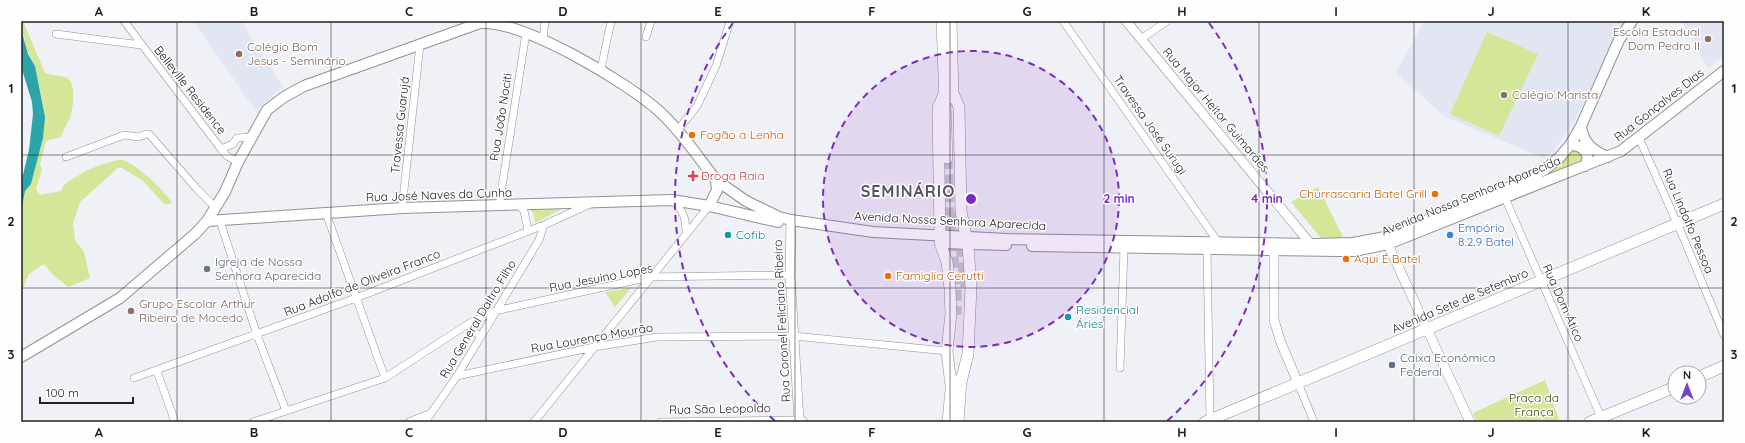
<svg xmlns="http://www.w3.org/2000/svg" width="1745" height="443" font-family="Quicksand,sans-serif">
<rect width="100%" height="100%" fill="#eff1f7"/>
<path fill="#e2e6f3" d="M 193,21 L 241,21 L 283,86 L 256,111 Z
M 1424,21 L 1624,21 L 1575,120 L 1554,151 L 1543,158 L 1444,116 L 1396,73 Z
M 1681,21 L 1724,21 L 1724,56 L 1708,68 Z"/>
<path fill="#d4e698" d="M 21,21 L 23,21 L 45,73 C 52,75 61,75 67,78 C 77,82 73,112 69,120 C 66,126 63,130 61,137 L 46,141 L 40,164 L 42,170 L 36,189 L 40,195 L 61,191 C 64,182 73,179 81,174 C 89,169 111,160 121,160 C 133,160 165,192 172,202 L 170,204 L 164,204 L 143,181 L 122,168 L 118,168 L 80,202 L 73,223 L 75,240 L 84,252 L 90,278 L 68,287 L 52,274 L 44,264 L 29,274 L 21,293 L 21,212 L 25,191 L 31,184 L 43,138 L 44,110 L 35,66 L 26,47 L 25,39 L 21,29 Z
M 1487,32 L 1538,54 L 1499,136 L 1450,114 Z
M 1580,148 L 1583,159 L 1581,161 L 1538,179 L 1557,164 L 1570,150 Z
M 1318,187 L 1343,237 L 1321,238 L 1291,202 Z
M 529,206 L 566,207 L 535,223 L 534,215 Z
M 631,288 L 615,307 L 605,292 Z
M 1545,380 L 1560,422 L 1477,422 L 1473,413 Z"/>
<path fill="#2ca4a9" d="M 21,29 L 28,54 L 35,66 L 45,117 L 43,138 L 31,184 L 25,191 L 21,212 L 21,183 L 29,150 L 33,114 L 32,102 L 21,66 Z"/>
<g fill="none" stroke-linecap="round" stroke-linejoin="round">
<path stroke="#c6c7cd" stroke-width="11" stroke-dasharray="11 5.5" stroke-linecap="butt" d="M 947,158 L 949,211 L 956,289 L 956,315
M 957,213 L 966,287"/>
<g stroke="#8f9196" stroke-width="8">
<path id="minor" d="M 124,21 L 221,149
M 1063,21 L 1218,242
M 56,34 L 141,45
M 646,37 L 651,21
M 1141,39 L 1167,21
M 543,40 L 545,21
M 601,69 L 611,21
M 677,131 L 697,106 L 716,66 L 730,21
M 1639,138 L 1681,232 L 1724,335
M 66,157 L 124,135 L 139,137 L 146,134 L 149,134 L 197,189 L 215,207
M 238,162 L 227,156 L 221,149 L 233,144 L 237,138 L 251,137
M 1505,198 L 1601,417
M 673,201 C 684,211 686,219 686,234
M 519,205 L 524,211 L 528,230
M 499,206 L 526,33
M 402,208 L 420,45
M 326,213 L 385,378
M 220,221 L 257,335 L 286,411
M 1207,249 L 1210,420
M 468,324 L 480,337
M 1120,368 L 1124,248
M 157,371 L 175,422
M 457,376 L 594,347 L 657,337 L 793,336 L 947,351
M 134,378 L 356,298 L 544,225 L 590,204
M 1298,383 L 1314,422
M 253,422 L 385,378 L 468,324 L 495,311 L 650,277 L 790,275
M 409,422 L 431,413
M 425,422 L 457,376 L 539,240 L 544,225
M 534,422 L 709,206
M 661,422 L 799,420"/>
</g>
<g stroke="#8f9196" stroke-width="10">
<path id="tertiary" d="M 1126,21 L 1314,248
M 791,220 L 790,275 L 799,420 L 803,422
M 1385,238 L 1470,422
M 1274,243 L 1274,320 L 1281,343 L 1298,383"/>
</g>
<g stroke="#8f9196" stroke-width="12">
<path id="secondary" d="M 1581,126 C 1583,143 1593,151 1608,157
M 1570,145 C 1583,145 1592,154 1585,166
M 709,206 L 717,190 L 716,180
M 207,221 L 402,208 L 672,200 L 709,206 L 778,222
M 940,243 L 1006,245
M 1032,246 L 1338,251 L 1354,251 L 1388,244 L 1621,151 L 1724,71
M 21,357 L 120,298 L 195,234 L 207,221 L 225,192 L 238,162 L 267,110 L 284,97 L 304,86 L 480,23 C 523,20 627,82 660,112 C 681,131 698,157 716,180 L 746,201 L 779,217 L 791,220 L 873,232 L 1007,239 L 1312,244 L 1353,243 L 1385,237 L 1515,185 L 1544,170 L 1559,158 L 1570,145 L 1581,126 L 1619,40 L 1632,21"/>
</g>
<g stroke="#8f9196" stroke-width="12">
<path id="primary" d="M 942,21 L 947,158
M 951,21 L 953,98
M 952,91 L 959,107 L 961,211 L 966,237
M 940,236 L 938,108 L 945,92
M 940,243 L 947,262 L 950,288 L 951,314 L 947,351 L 951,386
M 1699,377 L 1724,366
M 960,386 L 968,354 L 971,287 L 968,245
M 948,422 L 952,379
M 958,422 L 961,379
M 1205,422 L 1724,204
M 1590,422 L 1675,387"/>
</g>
<use href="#minor" stroke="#fff" stroke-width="7"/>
<use href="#tertiary" stroke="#fff" stroke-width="9"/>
<use href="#secondary" stroke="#fff" stroke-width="10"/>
<use href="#primary" stroke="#fff" stroke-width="11"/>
</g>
<path fill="none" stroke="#202123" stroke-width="1" stroke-opacity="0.55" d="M 177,21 L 177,422M 331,21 L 331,422M 486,21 L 486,422M 641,21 L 641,422M 795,21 L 795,422M 950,21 L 950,422M 1104,21 L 1104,422M 1259,21 L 1259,422M 1414,21 L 1414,422M 1568,21 L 1568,422M 21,155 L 1724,155M 21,288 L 1724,288"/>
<circle cx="971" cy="199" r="148" fill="#7b2cbf" fill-opacity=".12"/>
<g fill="none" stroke="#7b2cbf" stroke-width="2" stroke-dasharray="7 5">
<circle cx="971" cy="199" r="148"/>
<path d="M775 421A296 296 0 0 1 733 23M1209 23A296 296 0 0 1 1167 421"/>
</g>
<g fill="#8d6e63" stroke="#fefefe" stroke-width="1.5">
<circle cx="1708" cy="39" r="4"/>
<circle cx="239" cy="54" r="4"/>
<circle cx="1504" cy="95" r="4"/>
<circle cx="131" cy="311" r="4"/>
</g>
<g fill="#e8710a" stroke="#fefefe" stroke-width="1.5">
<circle cx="692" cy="135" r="4"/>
<circle cx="1435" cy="194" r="4"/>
<circle cx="1346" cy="259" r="4"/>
<circle cx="888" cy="276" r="4"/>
</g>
<path fill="#e0444e" stroke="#fefefe" stroke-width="1.5" d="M691 170h4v4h4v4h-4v4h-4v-4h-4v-4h4z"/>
<g fill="#0f9aa8" stroke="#fefefe" stroke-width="1.5">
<circle cx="728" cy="235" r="4"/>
<circle cx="1068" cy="317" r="4"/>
</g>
<circle fill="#3f7fe0" stroke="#fefefe" stroke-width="1.5" cx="1450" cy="235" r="4"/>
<circle fill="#6b7280" stroke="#fefefe" stroke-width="1.5" cx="207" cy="269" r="4"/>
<circle fill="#5c6f8a" stroke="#fefefe" stroke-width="1.5" cx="1392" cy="365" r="4"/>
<g text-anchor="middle" stroke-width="3" stroke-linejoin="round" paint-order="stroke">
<g font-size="12" fill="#785e54" stroke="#fefefe" text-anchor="start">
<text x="1700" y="36" text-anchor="end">Escola Estadual<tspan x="1700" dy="14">Dom Pedro II</tspan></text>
<text x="247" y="51">Colégio Bom<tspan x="247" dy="14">Jesus - Seminário</tspan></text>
<text x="1512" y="99">Colégio Marista</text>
<text x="139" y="308">Grupo Escolar Arthur<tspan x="139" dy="14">Ribeiro de Macedo</tspan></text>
</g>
<g font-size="12" fill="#202123" stroke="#fefefe">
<text transform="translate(190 90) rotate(52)" y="4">Belleville Residence</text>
<text transform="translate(1659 105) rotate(-38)" y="4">Rua Gonçalves Dias</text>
<text transform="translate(1216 110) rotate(50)" y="4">Rua Major Heitor Guimarães</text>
<text transform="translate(501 117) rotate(-81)" y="4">Rua João Nociti</text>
<text transform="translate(400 125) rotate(-84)" y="4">Travessa Guarujá</text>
<text transform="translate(1150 125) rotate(55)" y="4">Travessa José Surugi</text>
<text transform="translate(439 195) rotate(-2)" y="4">Rua José Naves da Cunha</text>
<text transform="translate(1471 196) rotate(-22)" y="4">Avenida Nossa Senhora Aparecida</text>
<text transform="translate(950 221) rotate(3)" y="4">Avenida Nossa Senhora Aparecida</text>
<text transform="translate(1688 221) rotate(67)" y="4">Rua Lindolfo Pessoa</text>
<text transform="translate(601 278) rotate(-11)" y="4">Rua Jesuino Lopes</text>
<text transform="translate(362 283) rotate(-21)" y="4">Rua Adolfo de Oliveira Franco</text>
<text transform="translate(1460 301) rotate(-23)" y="4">Avenida Sete de Setembro</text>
<text transform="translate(1563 303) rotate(66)" y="4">Rua Dom Ático</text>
<text transform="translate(478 319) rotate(-59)" y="4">Rua General Daltro Filho</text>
<text transform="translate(782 321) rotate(-93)" y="4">Rua Coronel Feliciano Ribeiro</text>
<text transform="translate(592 338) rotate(-10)" y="4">Rua Lourenço Mourão</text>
<text transform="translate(720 409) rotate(-1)" y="4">Rua São Leopoldo</text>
</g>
<g font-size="12" fill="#c56008" stroke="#fefefe" text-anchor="start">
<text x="700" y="139">Fogão a Lenha</text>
<text x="1427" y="198" text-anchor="end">Churrascaria Batel Grill</text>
<text x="1354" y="263">Aqui É Batel</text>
<text x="896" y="280">Famiglia Cerutti</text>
</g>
<g font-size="12" fill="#be3a42" stroke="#fefefe" text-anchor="start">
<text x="701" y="180">Droga Raia</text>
</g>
<g font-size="12" fill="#366cbe" stroke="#fefefe" text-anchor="start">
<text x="1458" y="232">Empório<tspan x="1458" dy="14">8.2.9 Batel</tspan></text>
</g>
<g font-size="12" fill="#0d838f" stroke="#fefefe" text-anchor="start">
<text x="736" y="239">Cofib</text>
<text x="1076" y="314">Residencial<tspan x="1076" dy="14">Áries</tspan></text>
</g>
<g font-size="12" fill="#5b616d" stroke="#fefefe" text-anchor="start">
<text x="215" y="266">Igreja de Nossa<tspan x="215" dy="14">Senhora Aparecida</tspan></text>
</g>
<g font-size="12" fill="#4e5e75" stroke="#fefefe" text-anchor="start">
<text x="1400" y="362">Caixa Econômica<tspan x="1400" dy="14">Federal</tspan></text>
</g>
<g font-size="12" fill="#394308" stroke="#fefefe">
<text x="1534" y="402">Praça da<tspan x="1534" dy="14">França</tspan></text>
</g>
<g font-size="16" font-weight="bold" letter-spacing="1" fill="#53555a" stroke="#fefefe">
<text x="908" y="197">SEMINÁRIO</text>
</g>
</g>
<circle cx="971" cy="199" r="6" fill="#7b2cbf" stroke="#fefefe" stroke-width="2"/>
<g font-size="12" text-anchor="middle" font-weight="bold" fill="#7b2cbf" stroke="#fefefe" stroke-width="3" stroke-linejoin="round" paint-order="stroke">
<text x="1119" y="203">2 min</text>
<text x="1267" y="203">4 min</text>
</g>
<rect width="1745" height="443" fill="none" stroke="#fefefe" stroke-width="44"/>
<g transform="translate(1687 385)"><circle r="19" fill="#fefefe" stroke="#a5a6a6"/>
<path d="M0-3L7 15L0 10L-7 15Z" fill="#7146bf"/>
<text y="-6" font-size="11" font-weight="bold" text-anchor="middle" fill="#202123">N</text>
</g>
<path d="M40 397v6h93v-6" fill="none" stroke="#202123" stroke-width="2"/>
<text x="46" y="397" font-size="12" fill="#202123" stroke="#fefefe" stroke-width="3" paint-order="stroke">100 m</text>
<rect x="22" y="22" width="1701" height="399" fill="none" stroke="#202123" stroke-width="1.5"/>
<g font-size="13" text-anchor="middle" font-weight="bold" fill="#202123">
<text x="99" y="16">A</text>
<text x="254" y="16">B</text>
<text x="409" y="16">C</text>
<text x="563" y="16">D</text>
<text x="718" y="16">E</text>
<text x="872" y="16">F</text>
<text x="1027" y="16">G</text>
<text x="1182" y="16">H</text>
<text x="1336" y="16">I</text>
<text x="1491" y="16">J</text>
<text x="1646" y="16">K</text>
<text x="11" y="93">1</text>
<text x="1734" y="93">1</text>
<text x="11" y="226">2</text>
<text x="1734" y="226">2</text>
<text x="11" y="359">3</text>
<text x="1734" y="359">3</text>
<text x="99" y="437">A</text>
<text x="254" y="437">B</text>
<text x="409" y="437">C</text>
<text x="563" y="437">D</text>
<text x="718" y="437">E</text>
<text x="872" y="437">F</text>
<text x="1027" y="437">G</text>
<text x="1182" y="437">H</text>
<text x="1336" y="437">I</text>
<text x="1491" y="437">J</text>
<text x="1646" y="437">K</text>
</g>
</svg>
